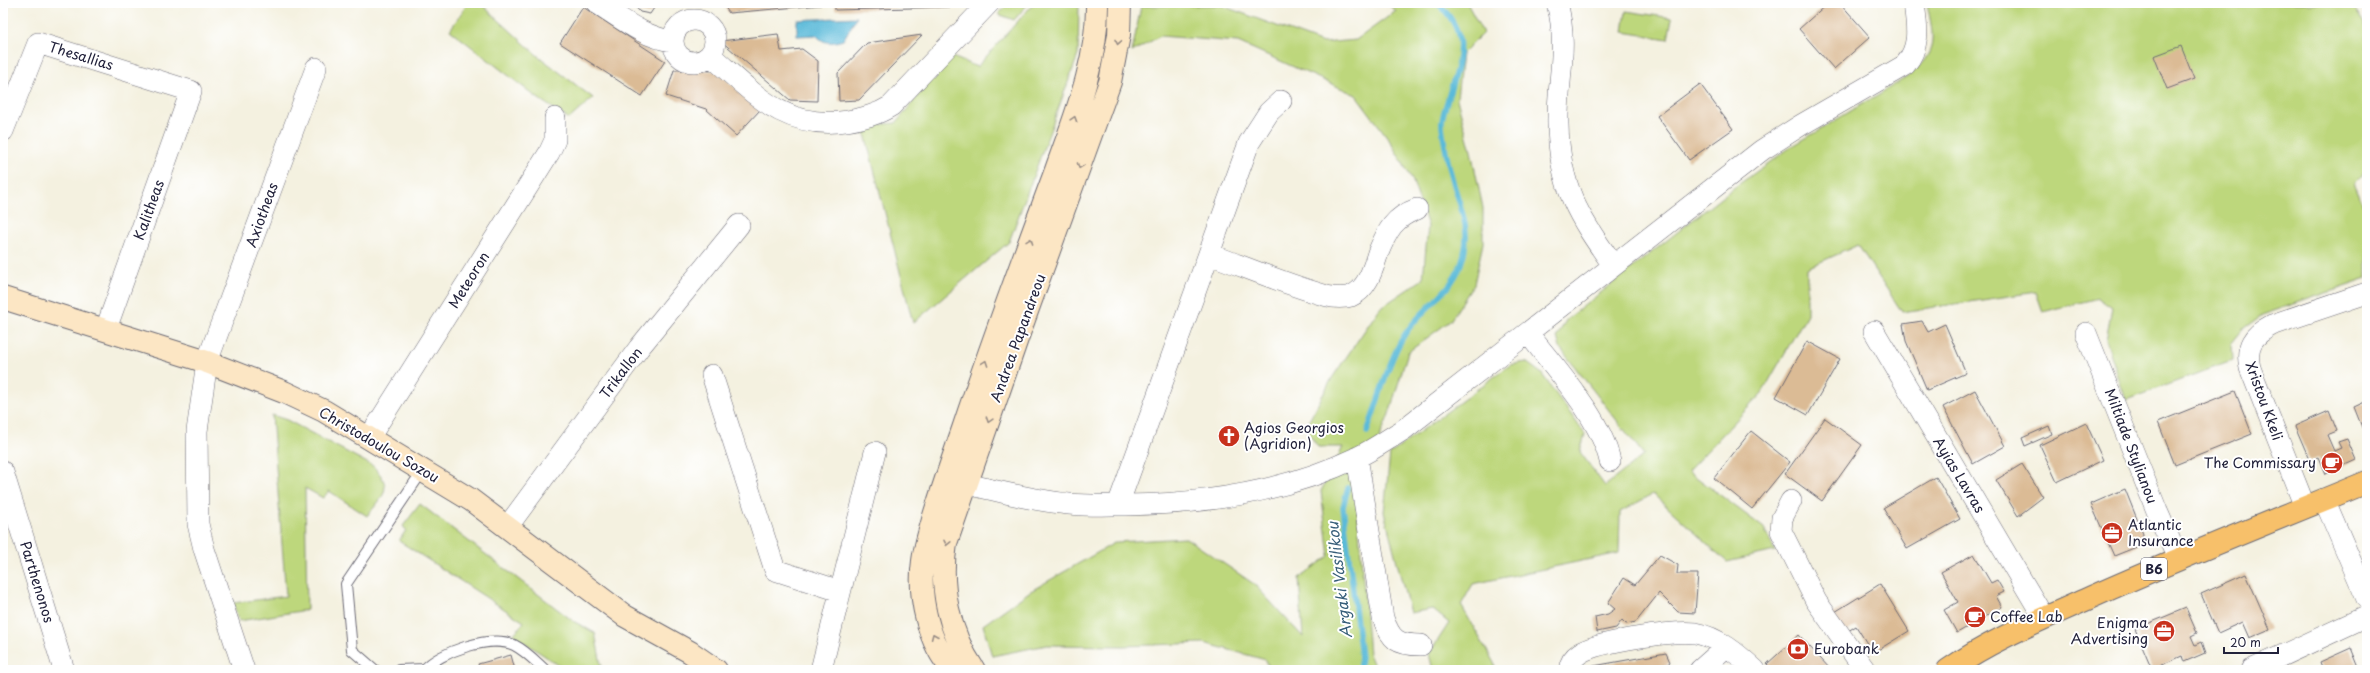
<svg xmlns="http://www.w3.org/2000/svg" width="2370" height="673" font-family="'Playpen Sans',sans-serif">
<rect width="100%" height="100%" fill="#fff"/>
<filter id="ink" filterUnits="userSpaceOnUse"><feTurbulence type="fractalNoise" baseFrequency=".025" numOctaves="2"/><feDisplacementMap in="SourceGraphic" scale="8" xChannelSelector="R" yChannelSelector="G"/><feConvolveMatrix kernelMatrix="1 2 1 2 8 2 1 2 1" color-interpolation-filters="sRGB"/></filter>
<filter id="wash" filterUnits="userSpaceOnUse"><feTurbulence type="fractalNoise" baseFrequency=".012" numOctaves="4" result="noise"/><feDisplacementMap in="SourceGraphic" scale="16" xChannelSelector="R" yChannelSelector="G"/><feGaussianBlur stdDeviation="0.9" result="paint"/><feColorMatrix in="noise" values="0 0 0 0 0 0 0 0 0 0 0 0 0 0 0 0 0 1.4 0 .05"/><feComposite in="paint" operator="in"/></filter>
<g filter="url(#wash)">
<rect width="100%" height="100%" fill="#f4f1e0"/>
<path fill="#bdd77c" stroke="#707c5c" d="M 468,3 L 480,3 L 537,55 L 593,98 L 569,119 L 536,97 L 450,30 Z
M 1009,3 L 1029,3 L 1014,20 L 998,14 Z
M 1034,3 L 1079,3 L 1078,55 L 1009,242 L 913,323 L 863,126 L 896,123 L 950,56 L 977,67 Z
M 1386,3 L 1467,3 L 1483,33 L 1462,54 L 1457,99 L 1471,151 L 1483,208 L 1483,243 L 1474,284 L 1450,321 L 1408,352 L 1388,417 L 1356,494 L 1369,654 L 1376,670 L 1270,670 L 1266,660 L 1204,643 L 1123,646 L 1047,645 L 992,656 L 983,625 L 1029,592 L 1116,542 L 1186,538 L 1254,584 L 1303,637 L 1299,578 L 1329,556 L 1321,491 L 1343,447 L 1318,447 L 1305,428 L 1332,378 L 1380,308 L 1423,279 L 1428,226 L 1412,179 L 1388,138 L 1356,95 L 1238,42 L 1160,36 L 1132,52 L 1141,6 L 1220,5 L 1323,43 L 1356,40 L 1396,11 Z
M 1927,3 L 2351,3 L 2367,28 L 2367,169 L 2354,183 L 2367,215 L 2367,279 L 2262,315 L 2244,328 L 2231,344 L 2232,361 L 2126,400 L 2106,340 L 2112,308 L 2098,298 L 2043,312 L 2036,292 L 1902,312 L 1858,245 L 1807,268 L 1807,314 L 1762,393 L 1688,471 L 1764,528 L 1775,551 L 1727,562 L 1653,494 L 1620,512 L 1619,553 L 1473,584 L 1461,605 L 1494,663 L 1496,670 L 1433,670 L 1429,654 L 1449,623 L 1432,609 L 1410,613 L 1384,512 L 1390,454 L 1510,365 L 1526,362 L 1541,373 L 1585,434 L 1580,452 L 1605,486 L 1644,455 L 1560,348 L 1557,337 L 1566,320 L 1732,189 L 1791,147 L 1907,77 C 1939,51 1934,40 1927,3 Z
M 1626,11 L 1672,18 L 1668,39 L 1623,32 Z
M 272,415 L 287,420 L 373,466 C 394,488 384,495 367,516 L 329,491 L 323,498 L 305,488 L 307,610 L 239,621 L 233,603 L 286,596 Z
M 420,504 L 573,621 L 595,633 L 602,670 L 566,670 L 513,635 L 524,622 L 399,541 L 406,530 L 403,526 Z"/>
<path fill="#5abad9" stroke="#3e6e8a" d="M 857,17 L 843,40 C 832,43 825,45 816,35 L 797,36 L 797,20 Z"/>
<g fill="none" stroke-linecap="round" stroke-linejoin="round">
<path stroke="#5abad9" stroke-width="5.5" d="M 1367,432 C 1379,400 1387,363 1405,334 C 1422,308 1451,293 1461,264 C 1472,233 1463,215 1454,185 C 1449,167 1444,145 1442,126 C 1441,119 1445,109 1447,102 C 1458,62 1473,35 1437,3
M 1348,488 L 1343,507 L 1361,657 L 1359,670"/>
</g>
<g id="blocks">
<path fill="#dbbb95" d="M 632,3 L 655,3 L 656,5 L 650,14 L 640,12 Z
M 722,3 L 821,3 L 821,5 L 729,13 Z
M 835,3 L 954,3 L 950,7 L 835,10 Z
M 1828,3 L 1840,3 L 1870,37 L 1834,69 L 1799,29 Z
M 583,7 L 665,61 L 642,96 L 560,43 Z
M 778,34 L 781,51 L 802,49 L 818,61 L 817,101 L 790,100 L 721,41 Z
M 922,35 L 859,100 L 839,101 L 838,73 L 867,43 Z
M 2181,46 L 2194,79 L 2167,89 L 2154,56 Z
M 674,70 L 717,71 L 760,110 L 736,136 L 706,109 L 666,96 Z
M 1700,84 L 1733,129 L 1689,160 L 1657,116 Z
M 1922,321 L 1928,332 L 1945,324 L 1966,373 L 1927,390 L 1906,341 L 1903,324 Z
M 1807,341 L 1840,359 L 1808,415 L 1776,397 Z
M 1975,390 L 2005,446 L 1973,464 L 1943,407 Z
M 2235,391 L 2252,434 L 2175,465 L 2158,422 Z
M 2367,401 L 2367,440 L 2354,407 Z
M 2329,411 L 2337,431 L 2327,435 L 2334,451 L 2341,448 L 2338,442 L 2347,439 L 2356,460 L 2325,474 L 2318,457 L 2310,461 L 2295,426 Z
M 1825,418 L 1862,445 L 1822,501 L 1785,474 Z
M 2086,423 L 2103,460 L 2057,482 L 2040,445 Z
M 2049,426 L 2052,434 L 2025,446 L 2022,438 Z
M 1751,431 L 1790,462 L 1752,509 L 1714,478 Z
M 2022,464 L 2043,497 L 2018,516 L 1996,480 Z
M 1936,477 L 1960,519 L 1907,549 L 1883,508 Z
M 2125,489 L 2143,534 L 2139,546 L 2114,556 L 2091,504 Z
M 1974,554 L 1991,583 L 1997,580 L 2004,592 L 1996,596 L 2002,607 L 1957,633 L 1944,610 L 1958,602 L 1941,572 Z
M 1660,555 L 1678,565 L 1677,574 L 1698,574 L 1695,613 L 1678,612 L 1659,593 L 1636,622 L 1626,624 L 1622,620 L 1616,628 L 1597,632 L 1595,617 L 1608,614 L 1615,609 L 1608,603 L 1624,578 L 1635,585 Z
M 2246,574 L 2270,629 L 2249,638 L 2242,622 L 2218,633 L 2201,594 Z
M 1880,584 L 1909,631 L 1873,653 L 1856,626 L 1842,635 L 1830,615 Z
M 2186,608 L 2197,633 L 2191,636 L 2195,645 L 2201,642 L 2205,653 L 2184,662 L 2182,656 L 2152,669 L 2135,629 Z
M 1799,635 L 1831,670 L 1772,670 L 1767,664 Z
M 2351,648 L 2360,670 L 2367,666 L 2367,670 L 2323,670 L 2320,662 Z
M 1666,653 L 1670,662 L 1661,670 L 1589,670 L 1588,667 Z
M 511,655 L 515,670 L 480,670 L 478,664 Z"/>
</g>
</g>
<g filter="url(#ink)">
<use href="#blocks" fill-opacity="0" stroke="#6c6a75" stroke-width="1"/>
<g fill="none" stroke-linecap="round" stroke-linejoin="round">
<g stroke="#6c6a75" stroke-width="12">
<path id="lane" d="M 375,670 L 352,650 L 346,584 L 423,470
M 399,670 L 425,669
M 424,670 C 439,652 491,634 514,645 C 526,651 535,661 545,670"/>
</g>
<g stroke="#6c6a75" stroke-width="22">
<path id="street" d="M 597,3 C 621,18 644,38 673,41
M 1557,3 C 1569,47 1557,80 1558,124 C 1559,186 1578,216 1613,265
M673 41a21 21 0 1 1 42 0a21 21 0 1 1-42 0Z
M 710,55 C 753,92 784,131 847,121 C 863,118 877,115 891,106 L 989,3
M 3,131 L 38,43 L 191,91 L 106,329
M 1209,254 C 1248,268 1287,285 1327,296 C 1334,298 1345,298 1351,296 C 1368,289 1373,268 1378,253 C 1387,231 1394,217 1417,209
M 1874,331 L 2044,618
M 1528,333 C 1555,369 1600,416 1610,461
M 2086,333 L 2157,511 L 2178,559
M 712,375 L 775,570 L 840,591
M 369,438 L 549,153 L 555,140 L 555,118
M 1357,457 L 1383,618 C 1391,640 1397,645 1421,645
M 3,472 L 64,670
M 950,480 C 990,489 1029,500 1069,504 C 1088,506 1108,505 1127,505 C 1205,504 1284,492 1356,458 C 1373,450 1388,439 1403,430 L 1762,150 L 1801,125 L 1905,65 C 1921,46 1917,27 1914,3
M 2324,499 L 2367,599
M 1791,501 L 1782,518 L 1781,531 L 1816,601 L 1865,670
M 1118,505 L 1249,143 L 1269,112 L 1281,101
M 2305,507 L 2250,368 C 2245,346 2253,335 2272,325 L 2367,293
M 508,526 L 639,348 L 739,225
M 244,670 L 204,549 L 198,524 L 197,431 L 207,362 L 316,68
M 821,670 L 875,452
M 1569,670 C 1570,662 1574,657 1580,653 C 1597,642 1675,630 1695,633 C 1718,637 1738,654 1755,670
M 1700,670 L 1726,647
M 2251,670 L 2367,616"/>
</g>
<g stroke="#6c6a75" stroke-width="24">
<path id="secondary" d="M 3,298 L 207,362 L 284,392 L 324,411 L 471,500 L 625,616 L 690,652 L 716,670
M 953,670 C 928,644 918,596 923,561 C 925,545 930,531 934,516 C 943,487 953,458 963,429 C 992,342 1024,256 1056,170 C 1075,116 1098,61 1097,3
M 974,670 C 949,633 939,587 946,543 L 1018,336 L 1110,82 L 1119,35 L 1120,3"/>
</g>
<g stroke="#6c6a75" stroke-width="24">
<path id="primary" d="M 1948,670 C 1991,640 2038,621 2085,600 C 2178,558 2273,521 2367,482"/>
</g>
<use href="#lane" stroke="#fff" stroke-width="10"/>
<use href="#street" stroke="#fff" stroke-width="21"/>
<use href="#secondary" stroke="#fce6c4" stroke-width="22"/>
<use href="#primary" stroke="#f7c06b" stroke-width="22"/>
</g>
<defs><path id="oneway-chevron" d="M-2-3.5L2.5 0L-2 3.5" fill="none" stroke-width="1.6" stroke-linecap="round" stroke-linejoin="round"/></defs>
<g stroke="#9a8e86">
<use href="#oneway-chevron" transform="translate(1118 42) rotate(101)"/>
<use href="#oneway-chevron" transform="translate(1074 119) rotate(-72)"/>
<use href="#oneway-chevron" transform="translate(1080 166) rotate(110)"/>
<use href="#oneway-chevron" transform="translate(1030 241) rotate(-70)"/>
<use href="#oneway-chevron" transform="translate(985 363) rotate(-70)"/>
<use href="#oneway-chevron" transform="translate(989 420) rotate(108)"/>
<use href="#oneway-chevron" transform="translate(947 543) rotate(102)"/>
<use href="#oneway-chevron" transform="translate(934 636) rotate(-113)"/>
</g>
</g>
<defs>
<g id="church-disc" transform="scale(1.15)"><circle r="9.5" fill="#c8321e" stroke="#fff"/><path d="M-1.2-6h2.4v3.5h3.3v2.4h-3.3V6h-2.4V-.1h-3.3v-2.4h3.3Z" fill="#fff"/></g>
<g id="cafe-disc" transform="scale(1.15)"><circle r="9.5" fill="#c8321e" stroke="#fff"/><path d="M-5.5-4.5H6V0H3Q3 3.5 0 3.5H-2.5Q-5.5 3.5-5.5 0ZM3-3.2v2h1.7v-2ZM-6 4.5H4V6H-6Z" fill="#fff"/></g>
<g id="office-disc" transform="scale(1.15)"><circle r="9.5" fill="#c8321e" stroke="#fff"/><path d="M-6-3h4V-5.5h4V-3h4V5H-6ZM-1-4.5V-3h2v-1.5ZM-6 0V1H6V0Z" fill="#fff"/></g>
<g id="bank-disc" transform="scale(1.15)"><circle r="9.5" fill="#c8321e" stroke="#fff"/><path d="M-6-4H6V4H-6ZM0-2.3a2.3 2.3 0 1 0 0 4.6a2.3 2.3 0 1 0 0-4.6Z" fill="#fff"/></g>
</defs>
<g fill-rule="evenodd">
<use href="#church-disc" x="1229" y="436"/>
<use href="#cafe-disc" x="2332" y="463"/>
<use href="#office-disc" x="2112" y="533"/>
<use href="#cafe-disc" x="1975" y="617"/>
<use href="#office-disc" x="2164" y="631"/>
<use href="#bank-disc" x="1798" y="649"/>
</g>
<g text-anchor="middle" stroke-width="4" stroke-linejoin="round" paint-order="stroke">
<rect fill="#fff" stroke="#646476" stroke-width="1" x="2141" y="558" width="26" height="22" rx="3"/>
<g font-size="13" font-weight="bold" fill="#22223b">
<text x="2154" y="574">B6</text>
</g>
<g font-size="14" fill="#22223b" stroke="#fff">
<text transform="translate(81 56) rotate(17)" y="5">Thesallias</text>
<text transform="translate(149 210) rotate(-70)" y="5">Kalitheas</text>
<text transform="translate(262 215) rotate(-70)" y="5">Axiotheas</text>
<text transform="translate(469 280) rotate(-58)" y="5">Meteoron</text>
<text transform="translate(1018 338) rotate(-70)" y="5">Andrea Papandreou</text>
<text transform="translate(621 373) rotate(-53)" y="5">Trikallon</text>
<text transform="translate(2264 401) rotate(70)" y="5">Xristou Kkeli</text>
<text transform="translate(379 445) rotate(30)" y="5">Christodoulou Sozou</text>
<text transform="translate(2131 446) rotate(69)" y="5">Miltiade Stylianou</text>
<text transform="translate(1959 475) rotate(59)" y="5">Ayias Lavras</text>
<text transform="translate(37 582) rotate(73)" y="5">Parthenonos</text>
</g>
<g font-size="14" fill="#22223b" stroke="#fff" text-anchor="start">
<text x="1244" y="433">Agios Georgios<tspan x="1244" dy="16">(Agridion)</tspan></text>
<text x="2316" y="468" text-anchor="end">The Commissary</text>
<text x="2128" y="530">Atlantic<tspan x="2128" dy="16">Insurance</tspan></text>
<text x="1990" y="622">Coffee Lab</text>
<text x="2148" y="628" text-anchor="end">Enigma<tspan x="2148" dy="16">Advertising</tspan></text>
<text x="1814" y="654">Eurobank</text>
</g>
<g font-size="15" font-style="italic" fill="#385f7a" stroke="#fff">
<text transform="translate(1340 580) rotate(-97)" y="5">Argaki Vasilikou</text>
</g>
</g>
<rect width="2370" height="673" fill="none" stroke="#fff" stroke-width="16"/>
<path d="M2224 647v6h54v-6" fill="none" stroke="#22223b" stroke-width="2"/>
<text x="2230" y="647" font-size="12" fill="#22223b" stroke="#ffffff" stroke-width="3" paint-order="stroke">20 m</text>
</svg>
